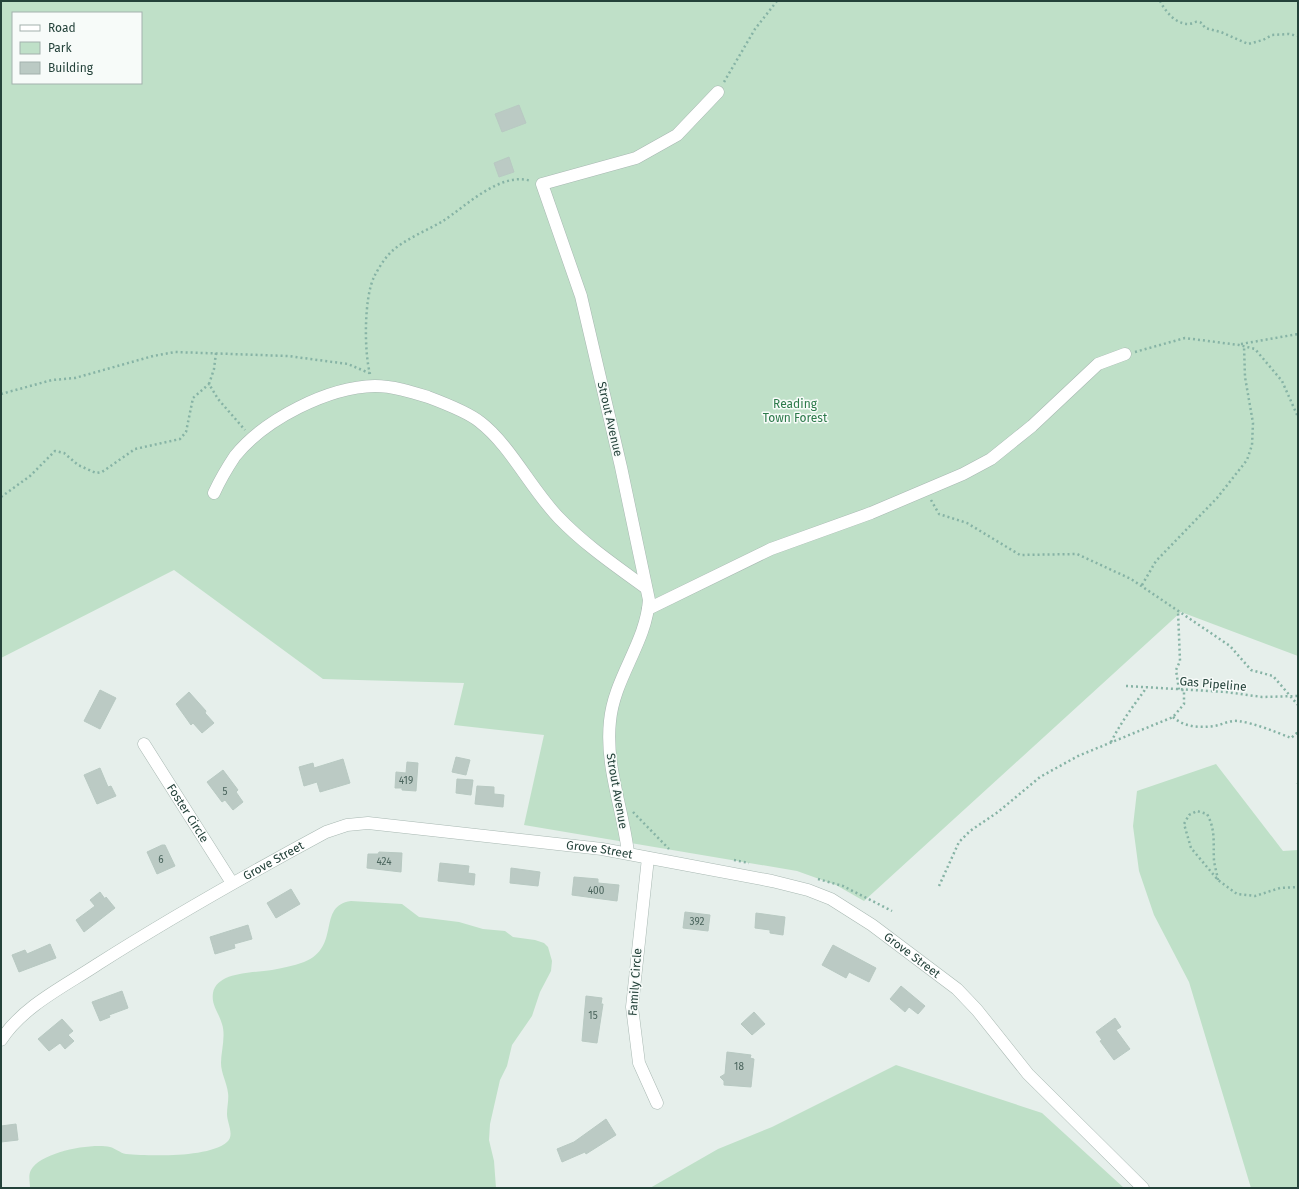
<svg xmlns="http://www.w3.org/2000/svg" width="1299" height="1189" font-family="'Fira Sans',sans-serif">
<rect width="100%" height="100%" fill="#e6efeb"/>
<path fill="#bfe0c8" fill-rule="evenodd" d="M 1,1 L 1298,1 L 1298,656 L 1181,612 L 864,901 L 836,885 L 797,871 L 524,825 L 544,735 L 454,725 L 464,683 L 323,679 L 174,570 L 1,658 ZM 13,13 L 141,13 L 141,83 L 13,83 Z
M 1216,764 L 1283,851 L 1298,850 L 1298,1188 L 1251,1188 L 1189,982 L 1154,915 L 1139,871 L 1133,826 L 1137,791 Z
M 351,901 L 402,904 L 419,917 L 459,922 L 483,929 L 505,931 L 513,937 L 535,940 L 544,943 L 548,947 L 552,961 L 551,971 L 540,992 L 532,1016 L 512,1045 L 507,1066 L 500,1080 L 490,1124 L 489,1140 L 494,1161 L 496,1188 L 30,1188 C 30,1182 28,1175 31,1170 C 41,1152 91,1143 110,1147 C 115,1148 120,1153 126,1154 C 149,1156 209,1158 227,1142 C 235,1135 227,1123 227,1114 C 227,1107 229,1099 228,1093 C 227,1083 221,1073 221,1063 C 221,1051 226,1036 222,1024 C 219,1013 211,1005 213,993 C 217,971 256,973 272,970 C 282,968 293,966 304,962 C 342,947 316,906 351,901 Z
M 896,1065 L 1042,1113 L 1124,1188 L 650,1188 L 718,1149 L 772,1127 Z"/>
<path fill="#bbcac4" stroke="#b8c9c2" d="M 519,105 L 526,123 L 502,132 L 495,114 Z
M 509,157 L 514,172 L 499,177 L 494,163 Z
M 100,690 L 116,698 L 100,729 L 84,721 Z
M 189,692 L 206,711 L 205,713 L 214,723 L 202,733 L 193,723 L 191,725 L 176,704 Z
M 456,757 L 470,760 L 466,775 L 452,772 Z
M 343,759 L 350,783 L 320,792 L 317,782 L 304,786 L 299,767 L 313,763 L 314,768 Z
M 407,762 L 418,763 L 416,791 L 402,790 L 402,788 L 395,788 L 396,772 L 406,773 Z
M 100,768 L 108,787 L 111,786 L 116,796 L 97,804 L 84,775 Z
M 223,770 L 238,790 L 236,792 L 243,802 L 233,810 L 225,800 L 222,802 L 207,782 Z
M 457,779 L 473,780 L 471,795 L 456,793 Z
M 477,786 L 494,787 L 494,794 L 504,795 L 503,807 L 475,804 Z
M 162,845 L 165,845 L 175,866 L 157,874 L 147,852 Z
M 379,852 L 402,853 L 401,872 L 367,868 L 368,854 L 378,854 Z
M 440,863 L 469,866 L 468,873 L 475,874 L 474,885 L 438,881 Z
M 511,868 L 540,872 L 538,886 L 510,883 Z
M 574,877 L 598,879 L 598,883 L 619,885 L 617,901 L 572,895 Z
M 291,889 L 300,904 L 276,918 L 267,903 Z
M 100,892 L 105,899 L 106,897 L 115,908 L 84,932 L 76,920 L 95,906 L 90,900 Z
M 685,912 L 710,915 L 708,931 L 683,928 Z
M 756,913 L 785,917 L 783,935 L 770,933 L 770,930 L 755,928 Z
M 248,925 L 252,939 L 234,944 L 235,948 L 215,954 L 210,937 Z
M 50,944 L 56,958 L 19,972 L 12,955 L 25,950 L 27,954 Z
M 833,945 L 876,968 L 869,982 L 849,972 L 846,978 L 822,965 Z
M 901,986 L 925,1006 L 918,1014 L 909,1007 L 905,1012 L 890,999 Z
M 122,991 L 128,1008 L 109,1015 L 110,1017 L 100,1021 L 92,1002 Z
M 586,996 L 602,998 L 601,1004 L 603,1004 L 597,1043 L 582,1041 Z
M 754,1012 L 765,1024 L 752,1035 L 741,1024 Z
M 1115,1018 L 1121,1027 L 1116,1030 L 1130,1049 L 1114,1060 L 1100,1041 L 1102,1040 L 1096,1032 Z
M 62,1019 L 73,1031 L 68,1035 L 74,1041 L 65,1049 L 60,1043 L 49,1051 L 38,1039 Z
M 727,1052 L 751,1055 L 750,1058 L 754,1059 L 751,1087 L 724,1085 L 724,1081 L 720,1077 L 725,1074 Z
M 606,1119 L 616,1135 L 586,1154 L 585,1152 L 562,1162 L 557,1149 L 574,1142 Z
M 16,1124 L 18,1140 L 1,1142 L 1,1126 Z"/>
<g fill="none" stroke-linecap="round" stroke-linejoin="round">
<g stroke="#a8b8b2" stroke-width="13">
<g id="minor">
<path d="M 214,493 C 220,480 227,468 235,456 C 265,419 328,387 375,386 C 393,386 412,392 428,397 C 444,403 468,412 480,422 C 510,445 531,489 559,518 C 585,545 616,566 646,588"/>
<path d="M 648,609 L 771,549 L 871,513 L 963,474 L 991,459 L 1032,426 L 1098,364 L 1125,354"/>
<path id="s1" d="M 144,744 L 232,883"/>
<path d="M 628,853 C 623,809 605,766 610,721 C 614,678 646,643 649,600 L 621,467 L 581,296 L 542,184 L 636,158 L 677,135 L 718,92"/>
<path d="M 648,858 L 632,1007 L 639,1063 L 657,1103"/>
<path id="s2" d="M 1,1040 C 23,1006 65,986 98,964 C 172,917 248,874 326,832 L 347,825 L 368,823 L 602,849 L 772,881 L 808,890 L 831,899 L 872,925 L 957,989 L 977,1010 L 1028,1074 L 1143,1188"/>
</g>
</g>
<path stroke="#86b3a5" stroke-width="2.5" stroke-dasharray="2 3" stroke-linecap="butt" d="M 1160,1 C 1166,12 1175,24 1189,24 C 1192,24 1195,21 1198,22 C 1202,22 1203,25 1205,28 L 1221,32 L 1248,44 L 1263,40 L 1272,35 L 1289,34 L 1298,36
M 724,82 L 755,29 L 777,1
M 1241,344 L 1298,334
M 1135,352 L 1185,338 L 1239,345 L 1255,349 L 1282,381 L 1298,417
M 216,353 L 214,369 L 209,384 L 218,399 L 245,430
M 370,374 C 364,351 364,298 374,277 C 378,269 384,259 391,252 C 405,239 426,231 443,221 C 466,206 501,171 531,181
M 1,394 L 52,380 L 75,378 L 153,356 L 175,352 L 288,356 L 348,364 L 369,373
M 1,497 L 30,476 L 55,451 L 64,453 L 78,465 L 96,473 L 102,472 L 135,449 L 180,439 L 186,432 L 193,398 L 209,384
M 931,500 L 939,514 L 967,523 L 1020,555 L 1077,554 L 1131,579 L 1230,646 L 1251,670 L 1273,676 L 1298,705
M 1142,585 L 1156,561 L 1217,498 L 1247,460 L 1252,445 L 1253,423 L 1245,377 L 1244,346
M 1126,686 L 1226,692 L 1262,697 L 1298,696
M 1173,717 C 1184,727 1199,728 1214,726 C 1222,725 1229,720 1238,721 C 1254,723 1276,732 1291,738 L 1298,732
M 1111,742 C 1121,722 1134,705 1147,687
M 1298,783 L 1298,784
M 633,812 L 669,849
M 734,860 L 749,863
M 818,879 L 843,886 L 892,911
M 1218,880 C 1217,874 1215,867 1214,861 C 1213,844 1216,830 1207,814 L 1197,811 L 1189,815 L 1184,824 L 1191,848 L 1218,880 L 1237,894 L 1255,896 L 1280,888 L 1298,887
M 939,886 L 959,842 L 970,831 L 998,812 L 1040,777 L 1078,756 L 1173,717 L 1184,704 L 1184,690 L 1179,690 L 1176,670 L 1180,661 L 1178,611"/>
<use href="#minor" stroke="#fff" stroke-width="12"/>
</g>
<g text-anchor="middle" stroke-width="3" stroke-linejoin="round" paint-order="stroke">
<g font-size="10" fill="#4a645c">
<text x="406" y="784">419</text>
<text x="225" y="795">5</text>
<text x="161" y="863">6</text>
<text x="384" y="865">424</text>
<text x="596" y="894">400</text>
<text x="697" y="925">392</text>
<text x="593" y="1019">15</text>
<text x="739" y="1070">18</text>
</g>
<g font-size="12" fill="#2d7a4b" stroke="#f7fbf9">
<text x="795" y="408">Reading<tspan x="795" dy="14">Town Forest</tspan></text>
</g>
<g font-size="12" fill="#24423a" stroke="#f7fbf9">
<text transform="translate(610 419) rotate(77)" y="4">Strout Avenue</text>
<text transform="translate(1213 684) rotate(5)" y="4">Gas Pipeline</text>
<text transform="translate(617 791) rotate(80)" y="4">Strout Avenue</text>
<text dy="4" stroke="none"><textPath href="#s1" startOffset="82">Foster Circle</textPath></text>
<text dy="4" stroke="none"><textPath href="#s2" startOffset="664">Grove Street</textPath></text>
<text dy="4" stroke="none"><textPath href="#s2" startOffset="328">Grove Street</textPath></text>
<text dy="4" stroke="none"><textPath href="#s2" startOffset="1000">Grove Street</textPath></text>
<text transform="translate(635 982) rotate(-86)" y="4">Family Circle</text>
</g>
</g>
<rect width="1299" height="1189" fill="none" stroke="#24423a" stroke-width="4"/>
<rect x="12" y="12" width="130" height="72" fill="#f7fbf9" stroke="#a3b1ad"/>
<rect x="20" y="25" width="20" height="6" fill="#ffffff" stroke="#a3b1ad"/>
<text x="48" y="32" font-size="12" fill="#24423a">Road</text>
<rect x="20" y="42" width="20" height="12" fill="#bfe0c8" stroke="#a3b1ad"/>
<text x="48" y="52" font-size="12" fill="#24423a">Park</text>
<rect x="20" y="62" width="20" height="12" fill="#bbcac4" stroke="#a3b1ad"/>
<text x="48" y="72" font-size="12" fill="#24423a">Building</text>
</svg>
